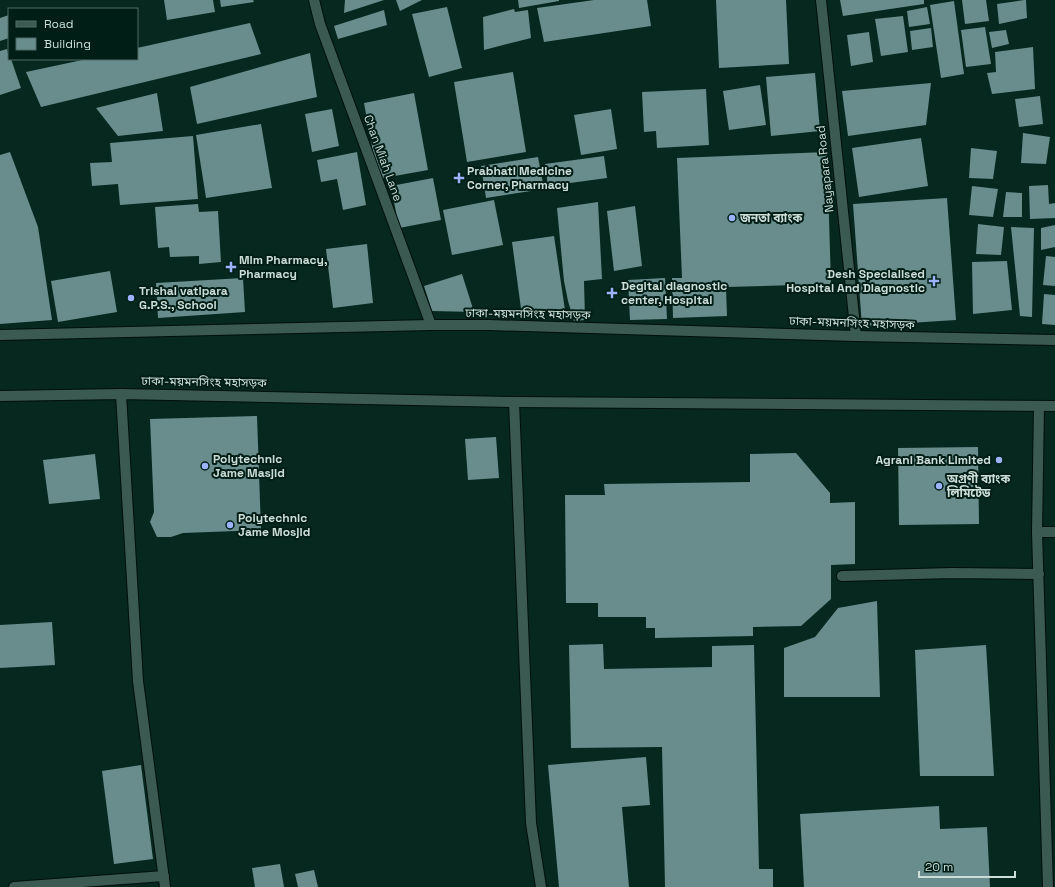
<svg xmlns="http://www.w3.org/2000/svg" width="1055" height="887" font-family="'Space Grotesk','Noto Sans Bengali',sans-serif">
<rect width="100%" height="100%" fill="#06281f"/>
<path fill="#688d8c" d="M 164,0 L 213,0 L 215,12 L 167,20 Z
M 220,0 L 253,0 L 254,2 L 221,7 Z
M 345,0 L 384,0 L 344,13 Z
M 396,0 L 422,0 L 400,11 Z
M 518,0 L 559,0 L 559,1 L 519,8 Z
M 594,0 L 647,0 L 651,26 L 544,42 L 537,8 Z
M 716,0 L 786,0 L 789,64 L 719,68 Z
M 840,0 L 924,0 L 924,4 L 843,16 Z
M 962,0 L 986,0 L 989,21 L 965,24 Z
M 1024,0 L 1026,0 L 1027,18 L 999,24 L 997,4 Z
M 954,1 L 964,74 L 941,78 L 930,5 Z
M 447,7 L 462,68 L 429,77 L 412,14 Z
M 927,7 L 930,24 L 909,27 L 907,11 Z
M 514,9 L 515,12 L 528,10 L 531,38 L 484,50 L 483,17 Z
M 384,10 L 387,25 L 338,39 L 334,26 Z
M 9,15 L 9,38 L 0,41 L 0,18 Z
M 903,16 L 908,52 L 881,56 L 875,19 Z
M 250,23 L 261,54 L 41,107 L 26,72 L 87,59 L 137,59 L 137,48 Z
M 985,27 L 991,64 L 966,67 L 961,30 Z
M 931,28 L 933,47 L 912,50 L 910,31 Z
M 1006,30 L 1009,44 L 992,48 L 989,32 Z
M 869,32 L 873,62 L 851,66 L 847,35 Z
M 1033,47 L 1035,89 L 992,94 L 987,73 L 996,72 L 995,52 Z
M 7,49 L 9,59 L 11,59 L 21,88 L 0,95 L 0,51 Z
M 310,53 L 317,97 L 197,124 L 190,87 Z
M 513,72 L 526,152 L 467,162 L 454,82 Z
M 815,73 L 820,131 L 771,136 L 766,77 Z
M 931,83 L 926,125 L 848,136 L 842,91 Z
M 760,85 L 766,125 L 729,130 L 723,91 Z
M 706,89 L 709,145 L 657,148 L 656,131 L 644,132 L 642,92 Z
M 157,93 L 163,131 L 118,136 L 96,108 Z
M 414,93 L 428,170 L 378,179 L 364,103 Z
M 1040,96 L 1043,124 L 1019,127 L 1015,99 Z
M 332,109 L 339,146 L 312,152 L 305,114 Z
M 611,109 L 617,149 L 581,155 L 574,115 Z
M 261,124 L 272,188 L 206,198 L 196,135 Z
M 1023,133 L 1050,137 L 1046,164 L 1021,163 Z
M 193,136 L 198,199 L 120,205 L 118,184 L 92,186 L 90,163 L 112,162 L 110,143 Z
M 921,138 L 928,186 L 859,197 L 852,148 Z
M 971,148 L 997,151 L 993,179 L 969,178 Z
M 10,152 L 38,227 L 52,320 L 0,324 L 0,155 Z
M 357,152 L 366,205 L 343,210 L 337,179 L 321,182 L 317,160 Z
M 827,152 L 831,284 L 726,287 L 727,316 L 673,318 L 672,278 L 682,278 L 677,158 Z
M 604,156 L 607,178 L 548,186 L 545,164 Z
M 538,157 L 544,189 L 486,198 L 481,166 Z
M 433,178 L 441,220 L 399,228 L 391,186 Z
M 1048,185 L 1049,204 L 1055,203 L 1055,218 L 1030,219 L 1029,186 Z
M 972,186 L 998,189 L 993,217 L 969,215 Z
M 1006,192 L 1022,193 L 1022,217 L 1003,217 Z
M 947,198 L 956,320 L 862,326 L 853,204 Z
M 494,200 L 503,245 L 452,255 L 443,210 Z
M 598,202 L 602,279 L 584,281 L 585,320 L 574,321 L 568,301 L 564,281 L 557,208 Z
M 198,204 L 199,212 L 218,211 L 221,262 L 199,264 L 199,256 L 170,257 L 169,247 L 158,248 L 155,207 Z
M 635,206 L 642,266 L 614,271 L 607,211 Z
M 978,224 L 1004,227 L 1001,255 L 976,254 Z
M 1055,225 L 1055,247 L 1041,250 L 1041,228 Z
M 1011,227 L 1034,228 L 1032,317 L 1020,316 Z
M 554,236 L 565,310 L 522,316 L 512,242 Z
M 367,244 L 373,303 L 333,308 L 326,249 Z
M 1046,256 L 1055,257 L 1055,286 L 1043,285 Z
M 1007,261 L 1012,310 L 973,314 L 972,262 Z
M 110,271 L 117,312 L 58,322 L 51,281 Z
M 462,274 L 474,312 L 432,311 L 424,286 Z
M 243,278 L 245,312 L 158,318 L 156,283 Z
M 665,278 L 667,319 L 630,320 L 628,280 Z
M 1044,294 L 1055,295 L 1055,325 L 1042,324 Z
M 257,416 L 261,530 L 183,533 L 171,537 L 157,537 L 150,522 L 154,512 L 150,419 Z
M 496,437 L 499,478 L 468,480 L 465,439 Z
M 978,447 L 979,524 L 899,525 L 898,448 Z
M 796,453 L 830,493 L 830,503 L 855,502 L 855,564 L 831,565 L 831,599 L 801,626 L 753,627 L 753,636 L 655,638 L 655,628 L 646,628 L 646,617 L 598,617 L 598,603 L 566,603 L 565,495 L 605,495 L 604,484 L 750,482 L 750,454 Z
M 95,454 L 100,499 L 49,504 L 43,460 Z
M 877,601 L 880,697 L 784,697 L 784,648 L 815,637 L 838,608 Z
M 52,622 L 55,665 L 0,668 L 0,625 Z
M 603,644 L 604,669 L 712,667 L 712,646 L 754,645 L 759,869 L 773,869 L 773,887 L 665,887 L 662,747 L 571,748 L 569,645 Z
M 986,645 L 994,776 L 920,776 L 915,650 Z
M 646,757 L 650,805 L 622,807 L 629,887 L 559,887 L 548,765 Z
M 141,765 L 153,859 L 114,864 L 102,771 Z
M 939,806 L 940,829 L 987,827 L 990,887 L 804,887 L 800,814 Z
M 280,864 L 284,887 L 255,887 L 252,868 Z
M 314,870 L 318,887 L 298,887 L 295,874 Z"/>
<g fill="none" stroke-linecap="round" stroke-linejoin="round">
<g stroke="#000f0a" stroke-width="12">
<path id="service" d="M 121,394 L 138,681 L 165,887
M 514,402 L 531,823 L 541,887
M 1039,406 L 1037,532 L 1048,887
M 1037,532 L 1055,532
M 842,576 L 952,573 L 1039,574
M 14,887 L 164,876"/>
</g>
<g stroke="#000f0a" stroke-width="12">
<path id="minor" d="M 314,0 L 320,24 L 431,325
M 821,0 L 856,336"/>
</g>
<g stroke="#000f0a" stroke-width="12">
<path id="secondary" d="M 0,335 L 431,325 L 489,325 L 856,336 L 1055,340
M 0,396 L 121,394 L 514,402 L 1055,406"/>
</g>
<use href="#service" stroke="#3b5b52" stroke-width="10"/>
<use href="#minor" stroke="#3b5b52" stroke-width="10"/>
<use href="#secondary" stroke="#3b5b52" stroke-width="10"/>
</g>
<g fill="#9eb3fd" stroke="#001e16" stroke-width="1.5">
<path d="M457 172h4v4h4v4h-4v4h-4v-4h-4v-4h4z"/>
<circle cx="732" cy="218" r="4"/>
<path d="M229 261h4v4h4v4h-4v4h-4v-4h-4v-4h4z"/>
<path d="M932 275h4v4h4v4h-4v4h-4v-4h-4v-4h4z"/>
<path d="M610 287h4v4h4v4h-4v4h-4v-4h-4v-4h4z"/>
<circle cx="131" cy="298" r="4"/>
<circle cx="999" cy="460" r="4"/>
<circle cx="205" cy="466" r="4"/>
<circle cx="939" cy="486" r="4"/>
<circle cx="230" cy="525" r="4"/>
</g>
<g text-anchor="middle" stroke-width="4" stroke-linejoin="round" paint-order="stroke">
<g font-size="12" fill="#cdded8" stroke="#001e16">
<text transform="translate(383 158) rotate(70)" y="4">Chan Miah Lane</text>
<text transform="translate(825 169) rotate(-96)" y="4">Nayapara Road</text>
<text transform="translate(528 314) rotate(1)" y="4">ঢাকা-ময়মনসিংহ মহাসড়ক</text>
<text transform="translate(852 323) rotate(2)" y="4">ঢাকা-ময়মনসিংহ মহাসড়ক</text>
<text transform="translate(204 382) rotate(1)" y="4">ঢাকা-ময়মনসিংহ মহাসড়ক</text>
</g>
<g font-size="12" font-weight="bold" fill="#cdded8" stroke="#001e16" text-anchor="start">
<text x="467" y="175">Prabhati Medicine<tspan x="467" dy="14">Corner, Pharmacy</tspan></text>
<text x="740" y="222">জনতা ব্যাংক</text>
<text x="239" y="264">Mim Pharmacy,<tspan x="239" dy="14">Pharmacy</tspan></text>
<text x="925" y="278" text-anchor="end">Desh Specialised<tspan x="925" dy="14">Hospital And Diagnostic</tspan></text>
<text x="621" y="290">Degital diagnostic<tspan x="621" dy="14">center, Hospital</tspan></text>
<text x="139" y="295">Trishal vatipara<tspan x="139" dy="14">G.P.S., School</tspan></text>
<text x="213" y="463">Polytechnic<tspan x="213" dy="14">Jame Masjid</tspan></text>
<text x="991" y="464" text-anchor="end">Agrani Bank Limited</text>
<text x="947" y="483">অগ্রণী ব্যাংক<tspan x="947" dy="14">লিমিটেড</tspan></text>
<text x="238" y="522">Polytechnic<tspan x="238" dy="14">Jame Mosjid</tspan></text>
</g>
</g>
<rect x="8" y="8" width="130" height="52" fill="#001e16" stroke="#526b64"/>
<rect x="16" y="21" width="20" height="6" fill="#3b5b52" stroke="#526b64"/>
<text x="44" y="28" font-size="12" fill="#cdded8">Road</text>
<rect x="16" y="38" width="20" height="12" fill="#688d8c" stroke="#526b64"/>
<text x="44" y="48" font-size="12" fill="#cdded8">Building</text>
<path d="M919 871v6h96v-6" fill="none" stroke="#cdded8" stroke-width="2"/>
<text x="925" y="871" font-size="12" fill="#cdded8" stroke="#001e16" stroke-width="3" paint-order="stroke">20 m</text>
</svg>
